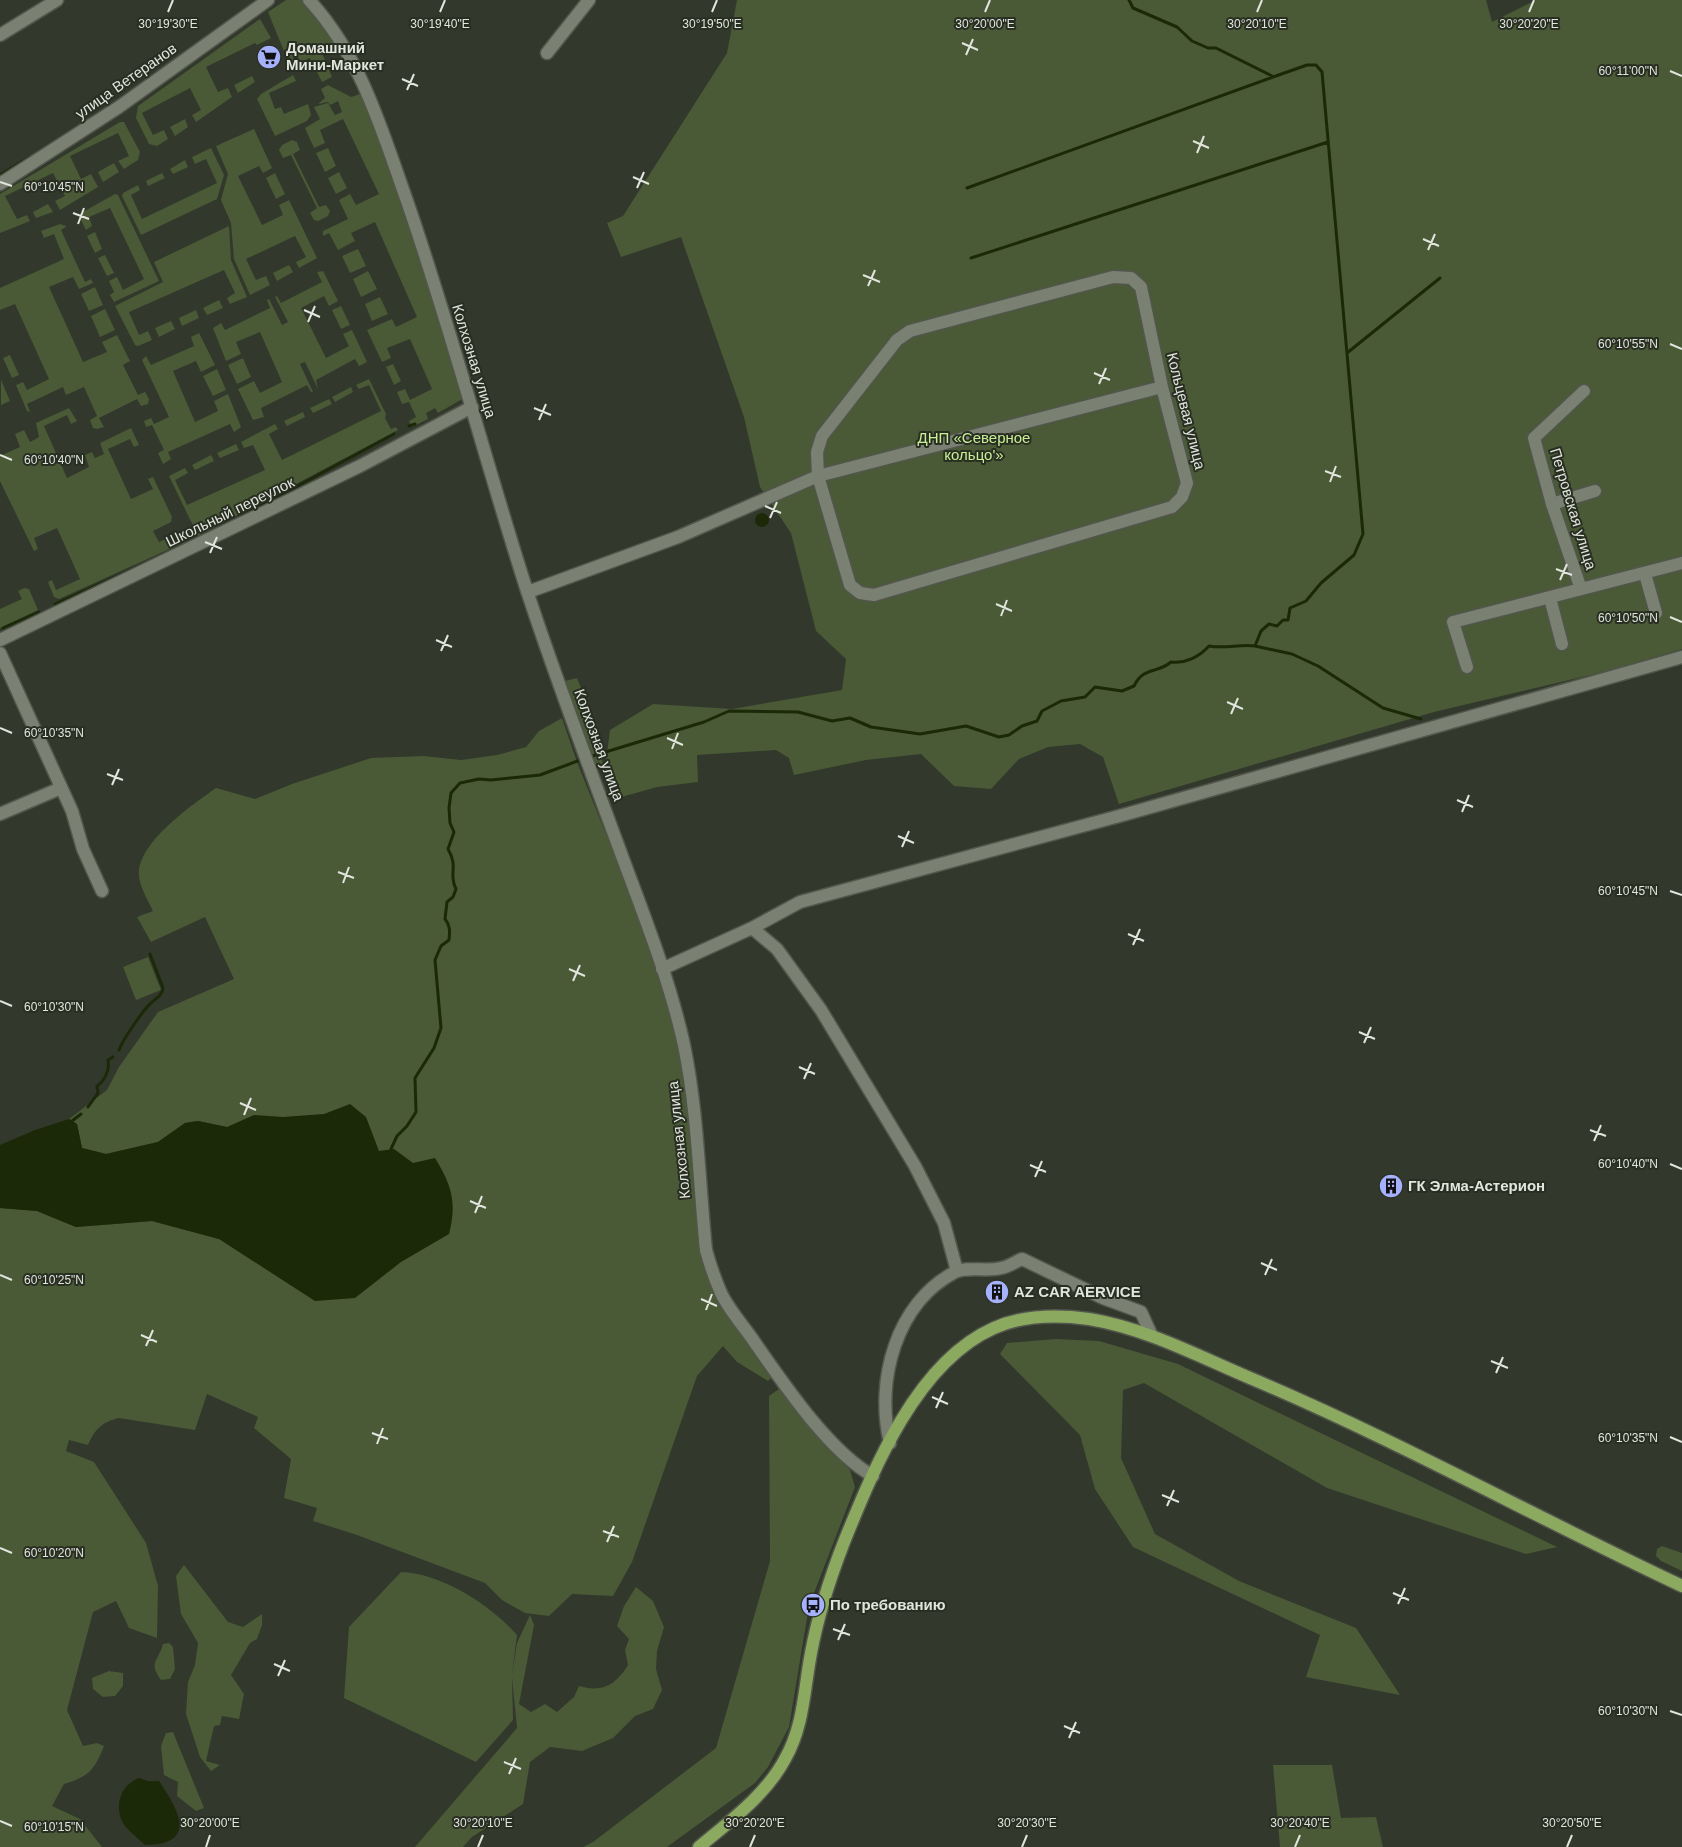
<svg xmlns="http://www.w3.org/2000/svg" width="1682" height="1847" font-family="Helvetica,sans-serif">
<rect width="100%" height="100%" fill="#32382b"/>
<path fill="#4a5936" d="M 286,0 L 302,0 L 318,16 L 338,45 L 322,53 L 332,77 L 322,82 L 310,58 L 290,66 L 268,12 Z
M 737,0 L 1486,0 L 1492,22 L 1536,0 L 1682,0 L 1682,649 L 1607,671 L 1434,712 L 1119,804 L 1103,757 L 1080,744 L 1048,747 L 1019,759 L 991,789 L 954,786 L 921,754 L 866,760 L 794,775 L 789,758 L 776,750 L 697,755 L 698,782 L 657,787 L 618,798 L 605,769 L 610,730 L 653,704 L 732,709 L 842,690 L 846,659 L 816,631 L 791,533 L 760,487 L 744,417 L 681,237 L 621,257 L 607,223 L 623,216 L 727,53 Z
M 260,19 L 271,38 L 257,45 L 255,43 L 206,67 L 218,92 L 228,88 L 232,97 L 196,122 L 192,115 L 201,110 L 190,88 L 142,113 L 153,135 L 164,130 L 168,139 L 157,146 L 149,144 L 136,118 L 138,106 Z
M 293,75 L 296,81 L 269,93 L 275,109 L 281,107 L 284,114 L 308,104 L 311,115 L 307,121 L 275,136 L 257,99 L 261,94 Z
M 252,76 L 255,82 L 238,93 L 234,85 Z
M 328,85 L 351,97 L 363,93 L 413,235 L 464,398 L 438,413 L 435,408 L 426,413 L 428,419 L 412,427 L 409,421 L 416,417 L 409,402 L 402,404 L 397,392 L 405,389 L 410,400 L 432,389 L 410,339 L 387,348 L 391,358 L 382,362 L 367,330 L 392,319 L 396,327 L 417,317 L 375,222 L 351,233 L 355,241 L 338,250 L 329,233 L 323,236 L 323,231 L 348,219 L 339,200 L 350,194 L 356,205 L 379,194 L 343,119 L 320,130 L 325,143 L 314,148 L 305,128 L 320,119 L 314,107 L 328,103 L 335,115 L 342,112 L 338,101 L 330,105 L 328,102 L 318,104 L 325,98 L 321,89 Z
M 185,119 L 188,127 L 175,136 L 170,127 Z
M 120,122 L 124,122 L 140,152 L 138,160 L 124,169 L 118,161 L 129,156 L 118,133 L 70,156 L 81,179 L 91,174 L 98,187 L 60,210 L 55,201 L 65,196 L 53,173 L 5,196 L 17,219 L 27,215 L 30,221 L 0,233 L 0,194 Z
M 254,129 L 272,168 L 263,173 L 259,166 L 238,176 L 262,225 L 283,215 L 279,205 L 289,200 L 317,258 L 299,268 L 296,262 L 306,257 L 295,236 L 246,259 L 256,280 L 266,276 L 270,285 L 250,295 L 234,259 L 231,223 L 221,200 L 228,174 L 216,146 Z
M 292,140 L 297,142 L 300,150 L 293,154 L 319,207 L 326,205 L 330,211 L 328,216 L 318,221 L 314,220 L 310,213 L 317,208 L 291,155 L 283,158 L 279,150 L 282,145 Z
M 211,148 L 224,175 L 217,199 L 141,235 L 122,196 L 123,193 L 138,185 L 140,190 L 131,195 L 142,219 L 217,183 L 206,159 L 195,164 L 192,157 Z
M 328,148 L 336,166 L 325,172 L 316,153 Z
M 185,160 L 188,167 L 173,174 L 170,169 Z
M 114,163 L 119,172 L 103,182 L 98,172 Z
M 339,172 L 347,188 L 336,194 L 328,178 Z
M 162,173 L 165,178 L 148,186 L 146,181 Z
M 275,173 L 285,194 L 276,199 L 266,178 Z
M 115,194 L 118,195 L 159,281 L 114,302 L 110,295 L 114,292 L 109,281 L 117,277 L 123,290 L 144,279 L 110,208 L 89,217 L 92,226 L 86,230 L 80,218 L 81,213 Z
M 48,204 L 53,212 L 36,218 L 33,212 Z
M 60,224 L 66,226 L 66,227 L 61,230 L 85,282 L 91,279 L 93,283 L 79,289 L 73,277 L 49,287 L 83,362 L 107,352 L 102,342 L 117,335 L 130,361 L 123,365 L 138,395 L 145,392 L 149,399 L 148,404 L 141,406 L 137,399 L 99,418 L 104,427 L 97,429 L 93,428 L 90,420 L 97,416 L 84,387 L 66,395 L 63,387 L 27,404 L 30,412 L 27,411 L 16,385 L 23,382 L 27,390 L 49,379 L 15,304 L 0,310 L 0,288 L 64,259 L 54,234 L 44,238 L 41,231 Z
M 229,226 L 231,260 L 247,297 L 230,304 L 227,298 L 235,293 L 224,270 L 129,312 L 139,335 L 148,331 L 152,340 L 138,346 L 135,345 L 115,306 L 163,282 L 154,262 Z
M 95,232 L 102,249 L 95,253 L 87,236 Z
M 358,249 L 366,266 L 350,273 L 342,256 Z
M 105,255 L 114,273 L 107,276 L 98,258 Z
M 289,265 L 293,272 L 277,281 L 273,273 Z
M 323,271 L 338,301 L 329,306 L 324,296 L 301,308 L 326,358 L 349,346 L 343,334 L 352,330 L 367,362 L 359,366 L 355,359 L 316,380 L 318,389 L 305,362 L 300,364 L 313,392 L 311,392 L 307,385 L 261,408 L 264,417 L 253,420 L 238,389 L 254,381 L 260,393 L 282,382 L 260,332 L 236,342 L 241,354 L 226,361 L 213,328 L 221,323 L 225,330 L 270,308 L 267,300 L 269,299 L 282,325 L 288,322 L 275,297 L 277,296 L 281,303 L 322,282 L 317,272 Z
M 368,271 L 377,289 L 361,297 L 353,279 Z
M 95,287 L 103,305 L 89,311 L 81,294 Z
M 380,297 L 388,314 L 372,321 L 365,304 Z
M 219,300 L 223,308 L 207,315 L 203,308 Z
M 341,306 L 350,325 L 341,329 L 332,310 Z
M 105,309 L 115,330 L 100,337 L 91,316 Z
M 196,310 L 199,318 L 182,326 L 179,318 Z
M 171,321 L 175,329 L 159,337 L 155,328 Z
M 199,333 L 215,365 L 201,372 L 196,361 L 173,371 L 195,422 L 218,411 L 214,401 L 228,394 L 241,427 L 234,432 L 230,424 L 168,452 L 171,459 L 163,464 L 158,453 L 164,450 L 152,425 L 146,427 L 144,421 L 151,418 L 154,424 L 169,417 L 142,360 L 146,356 L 151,365 L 194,346 L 191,337 Z
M 10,355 L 19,375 L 12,378 L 3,358 Z
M 243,358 L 251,377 L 237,384 L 228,365 Z
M 393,364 L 401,381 L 394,385 L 386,367 Z
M 217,369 L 226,390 L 213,396 L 203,376 Z
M 369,379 L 386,414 L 385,418 L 391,429 L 396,427 L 398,430 L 198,536 L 169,476 L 185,468 L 188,473 L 175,480 L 187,505 L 265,470 L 253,445 L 244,448 L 241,442 L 275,424 L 278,429 L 269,434 L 282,460 L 381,411 L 369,385 L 359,389 L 356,385 Z
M 1,380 L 10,401 L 1,405 Z
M 351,387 L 353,392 L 335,402 L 332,397 Z
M 329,399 L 332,404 L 313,413 L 310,408 Z
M 69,408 L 77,421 L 71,424 L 67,415 L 44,426 L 67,478 L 89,467 L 85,455 L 92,452 L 95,458 L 104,454 L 100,443 L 131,428 L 139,445 L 134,447 L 130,439 L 108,449 L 131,499 L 153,489 L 148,479 L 153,477 L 172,517 L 171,522 L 153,531 L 159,542 L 181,532 L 185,542 L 59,599 L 54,597 L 48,582 L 52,580 L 56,590 L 80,579 L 57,528 L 34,538 L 38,549 L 34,551 L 0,481 L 0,456 L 20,447 L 15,434 L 24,430 L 30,442 L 39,437 L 36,423 Z
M 303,412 L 305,417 L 287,426 L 284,421 Z
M 236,444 L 239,450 L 220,458 L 217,453 Z
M 211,455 L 214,461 L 195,470 L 192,465 Z
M 24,588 L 29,589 L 38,610 L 0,628 L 0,609 L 22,599 L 18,591 Z
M 577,678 C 589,707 599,734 603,765 L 595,770 L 565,681 Z
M 562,718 L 577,762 L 645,931 L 679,1042 L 689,1102 L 702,1258 L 716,1299 L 773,1376 L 768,1381 L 737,1362 L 723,1346 L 697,1376 L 632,1562 L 613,1596 L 572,1594 L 549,1616 L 525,1613 L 502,1600 L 485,1583 L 357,1535 L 313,1521 L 317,1508 L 284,1498 L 291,1459 L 254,1428 L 258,1417 L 207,1394 L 195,1430 L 119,1418 C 102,1422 95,1429 88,1445 L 69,1440 L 66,1451 L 94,1462 L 146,1543 L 158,1586 L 157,1638 L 129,1628 L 116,1601 L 93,1612 L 67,1710 L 83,1746 L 97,1743 L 104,1746 C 95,1769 89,1777 64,1784 L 52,1806 L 80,1819 L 102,1847 L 0,1847 L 0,1208 L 37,1211 L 76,1227 L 152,1221 L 219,1239 L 227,1127 L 198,1121 L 185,1123 L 158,1142 L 106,1154 L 82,1148 L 77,1124 L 69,1119 L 107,1090 L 119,1067 L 158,1012 L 234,979 L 205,917 L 151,942 L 137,917 L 153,911 C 148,900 139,886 139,875 C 137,843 192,805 216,788 L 255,799 L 292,784 L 371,758 L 423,756 L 461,760 L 497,755 L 526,747 L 539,731 Z
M 148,957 L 161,990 L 136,1000 L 123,967 Z
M 1056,1339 L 1099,1341 L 1178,1364 L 1557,1547 L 1526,1554 L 1327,1488 L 1144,1383 L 1123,1390 L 1121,1458 L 1155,1534 L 1239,1581 L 1356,1628 L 1400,1695 L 1306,1677 L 1320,1635 L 1133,1547 L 1095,1489 L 1080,1435 L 1000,1354 L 1007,1343 Z
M 782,1387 L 850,1470 L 855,1487 L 809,1606 L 789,1727 L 768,1767 L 755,1783 L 667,1847 L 583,1847 L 593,1842 L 716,1748 L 770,1561 L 769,1396 Z
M 1662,1546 L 1682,1553 L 1682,1571 L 1661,1561 L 1656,1556 L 1657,1549 Z
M 184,1565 L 228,1622 L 243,1627 L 262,1614 L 262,1625 L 257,1639 L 250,1643 L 231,1675 L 244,1694 L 239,1719 L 222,1716 L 220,1725 L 214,1726 L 206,1761 L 220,1765 L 211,1771 L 200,1757 L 186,1714 L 188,1682 L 195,1665 L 198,1643 L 181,1614 L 176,1576 Z
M 401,1572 C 441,1573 491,1605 517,1635 L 512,1675 L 517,1643 L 530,1615 L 534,1625 L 519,1704 L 531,1712 L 545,1704 L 557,1712 L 574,1697 L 579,1686 C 602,1693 616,1685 628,1665 L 625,1650 L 629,1639 L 617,1626 L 624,1606 L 636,1587 L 653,1601 L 664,1627 L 657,1651 L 656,1669 L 662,1690 L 653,1709 L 635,1716 L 613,1738 L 582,1751 L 550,1747 L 530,1762 L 523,1804 L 472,1837 L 463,1847 L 415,1847 L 517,1728 L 512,1677 L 513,1720 L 476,1762 L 344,1698 L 349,1627 Z
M 169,1643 L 173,1647 L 175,1669 L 170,1679 L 161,1680 C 148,1662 158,1662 163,1644 Z
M 109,1671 L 123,1673 L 123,1686 L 115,1696 L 103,1697 L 93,1689 L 92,1678 Z
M 173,1732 L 204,1808 L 196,1811 L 177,1796 L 178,1782 L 164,1775 L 161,1746 L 166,1733 Z
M 1273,1765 L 1332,1765 L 1341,1818 L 1376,1817 L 1383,1847 L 1280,1847 Z"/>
<path fill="#1c2908" d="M755 520a7 7 0 1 1 14 0a7 7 0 1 1-14 0Z
M 350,1104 L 366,1117 L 379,1151 L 394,1149 L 413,1163 L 435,1158 C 452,1186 457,1202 449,1234 L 401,1262 L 355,1298 L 315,1301 L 219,1239 L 152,1221 L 76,1227 L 37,1211 L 0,1208 L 0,1145 L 35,1130 L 69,1119 L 77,1124 L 82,1148 L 106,1154 L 158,1142 L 185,1123 L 198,1121 L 227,1127 L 254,1115 L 283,1117 L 324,1114 Z
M 139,1778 L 148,1781 L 159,1781 C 179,1810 198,1845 145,1845 C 138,1838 124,1828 121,1819 C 115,1802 122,1784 139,1778 Z"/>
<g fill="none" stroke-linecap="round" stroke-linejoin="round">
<path stroke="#1c2908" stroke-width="3" d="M 1129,0 L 1133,8 L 1177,27 L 1192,41 L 1208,48 L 1216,48 L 1272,76
M 0,175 L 30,157
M 971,258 L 1328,142
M 1347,353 L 1440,278
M 409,426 L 415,424
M 240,517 L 394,434
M 55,604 L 146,563
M 3,628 L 39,612
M 1255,646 L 1292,654 L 1318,666 L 1383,708 L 1421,719
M 589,757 L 704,722 L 729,711 L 798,712 L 832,721 L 850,718 L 871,727 L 920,734 L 966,726 L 999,737 L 1009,735 L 1022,726 L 1037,721 L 1042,711 L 1061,701 L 1085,697 L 1095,687 L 1122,691 L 1134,686 C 1144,666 1157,674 1171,662 C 1185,664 1199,657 1209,646 C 1225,649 1240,644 1255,646 L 1261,631 L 1269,624 L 1277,626 L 1283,620 L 1288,620 L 1290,608 L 1306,601 L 1321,583 L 1354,555 L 1363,534 L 1322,72 L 1316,65 L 1307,65 L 1273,77 L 967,188
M 119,1050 C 122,1041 143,1010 151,1003 C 156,998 162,996 163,988 L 150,954
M 88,1107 L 98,1093 L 97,1086 C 105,1081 110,1069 108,1060 L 113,1057
M 72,1121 L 81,1114
M 391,1149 L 397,1136 L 407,1126 L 416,1112 L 415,1078 L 434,1048 L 441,1028 L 435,960 L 441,946 L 449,940 C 450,931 450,925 445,919 L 447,902 L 453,897 L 456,889 C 448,873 459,868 448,849 L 454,832 L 450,823 L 449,808 L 451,793 L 460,783 L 479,779 L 491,780 L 540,775 L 583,759"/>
<g stroke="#52564c" stroke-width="15">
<path id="minor" d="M 309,0 C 361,56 382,131 407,201 C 452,331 486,464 528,594 C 557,682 590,769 622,856 C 645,918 670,981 684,1045 C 698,1113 699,1182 706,1250 C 710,1265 715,1279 721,1293 C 728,1308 741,1323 751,1337 C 781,1380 828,1451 873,1476
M 0,35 L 57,0
M 547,53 L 589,0
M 0,184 L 119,107 L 268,0
M 1113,277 L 1131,278 L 1141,287 L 1162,387 L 1187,483 L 1182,497 L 1172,507 L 874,595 L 860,593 L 850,585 L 818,476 L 817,452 L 822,436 L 897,340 L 910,331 Z
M 1552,504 L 1595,491
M 1645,574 L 1656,613
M 1581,589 L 1552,504 L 1534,438 L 1584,391
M 528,592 L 678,537 L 818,476 L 1162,387
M 1550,598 L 1562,644
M 0,640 L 360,466 L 472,407
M 0,653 L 72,811 L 83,849 L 102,891
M 1467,667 L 1453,622 L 1682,563
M 0,814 L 61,788
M 752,928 L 777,949 L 821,1010 L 915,1166 L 944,1223 L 957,1271
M 662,969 L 752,928 L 800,902 L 1123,815 L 1682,657
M 890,1443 C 875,1381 896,1303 955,1272 C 968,1266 987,1272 1001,1268 C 1008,1267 1015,1262 1022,1259 L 1103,1298 L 1141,1312 L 1152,1336"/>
</g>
<g stroke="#52564c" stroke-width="15">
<path id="major" d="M 699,1847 C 730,1821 766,1795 785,1759 C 804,1726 804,1689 811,1653 C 818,1615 830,1578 844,1542 C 874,1468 917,1362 994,1328 C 1023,1315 1059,1315 1089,1319 C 1145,1328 1198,1356 1250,1378 C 1397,1440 1537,1518 1682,1586"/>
</g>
<use href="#minor" stroke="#7a8172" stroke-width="12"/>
<use href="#major" stroke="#8ba95f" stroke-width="12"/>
</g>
<path fill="none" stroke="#e1e5dd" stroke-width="2" d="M 168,12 L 173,0M 440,12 L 445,0M 712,12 L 717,0M 985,12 L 990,0M 1257,12 L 1262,0M 1529,12 L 1534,0M 962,43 L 978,50M 966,55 L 973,39M 1670,71 L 1682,76M 402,79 L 418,86M 407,90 L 414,74M 1193,141 L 1209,148M 1197,153 L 1204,136M 633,177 L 649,184M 0,182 L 12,186M 637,188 L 644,172M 73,213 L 89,219M 78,224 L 84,208M 1423,239 L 1439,246M 1428,250 L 1435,234M 863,275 L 880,282M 868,286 L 875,270M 304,310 L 320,317M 308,322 L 315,306M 1670,344 L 1682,349M 1094,373 L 1110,380M 1099,384 L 1106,368M 534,408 L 551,415M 539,420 L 546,404M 0,455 L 12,460M 1325,471 L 1341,477M 1330,482 L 1336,466M 765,506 L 781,513M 770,518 L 777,502M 205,542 L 222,549M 210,553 L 217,537M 1556,569 L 1572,575M 1560,580 L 1567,564M 996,604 L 1012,611M 1001,616 L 1007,600M 1670,617 L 1682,622M 436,640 L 452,647M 441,651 L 448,635M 1227,702 L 1243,709M 1231,714 L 1238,698M 0,728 L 12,733M 667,738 L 683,745M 672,749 L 678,733M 107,774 L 123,780M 112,785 L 119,769M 1457,800 L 1473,807M 1462,812 L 1469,795M 898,836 L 914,843M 902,847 L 909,831M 338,872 L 354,878M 343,883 L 349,867M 1670,891 L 1682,895M 1128,934 L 1144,941M 1133,945 L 1140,929M 569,969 L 585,976M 573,981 L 580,965M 0,1001 L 12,1006M 1359,1032 L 1375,1039M 1364,1043 L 1371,1027M 799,1067 L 815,1074M 804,1079 L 811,1063M 240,1103 L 256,1110M 244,1115 L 251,1098M 1590,1130 L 1606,1136M 1594,1141 L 1601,1125M 1670,1164 L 1682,1169M 1030,1165 L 1046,1172M 1035,1177 L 1042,1161M 470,1201 L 486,1208M 475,1213 L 482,1196M 1261,1263 L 1277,1270M 0,1275 L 12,1280M 1265,1275 L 1272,1259M 701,1299 L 717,1306M 706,1310 L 712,1294M 141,1335 L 157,1342M 146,1346 L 153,1330M 1491,1361 L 1508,1368M 1496,1373 L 1503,1357M 932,1397 L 948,1404M 936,1408 L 943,1392M 372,1433 L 388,1439M 1670,1437 L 1682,1442M 377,1444 L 383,1428M 1162,1495 L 1179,1502M 1167,1506 L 1174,1490M 603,1531 L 619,1537M 607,1542 L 614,1526M 0,1548 L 12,1553M 1393,1593 L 1409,1600M 1398,1604 L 1405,1588M 833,1629 L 850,1635M 838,1640 L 845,1624M 274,1664 L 290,1671M 278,1676 L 285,1660M 1670,1711 L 1682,1715M 1064,1726 L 1080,1733M 1069,1738 L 1076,1722M 504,1762 L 521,1769M 509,1774 L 516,1758M 0,1821 L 12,1826M 206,1847 L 210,1835M 478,1847 L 483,1835M 750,1847 L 755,1835M 1022,1847 L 1027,1835M 1295,1847 L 1300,1835M 1567,1847 L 1572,1835"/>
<defs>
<g id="supermarket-disc" transform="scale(1.25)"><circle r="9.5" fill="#a6b1fc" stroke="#282e21"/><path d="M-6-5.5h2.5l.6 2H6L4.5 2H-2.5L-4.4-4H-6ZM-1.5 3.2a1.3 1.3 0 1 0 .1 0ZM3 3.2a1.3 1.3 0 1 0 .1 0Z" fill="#111"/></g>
<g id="building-disc" transform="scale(1.25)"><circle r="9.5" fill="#a6b1fc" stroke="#282e21"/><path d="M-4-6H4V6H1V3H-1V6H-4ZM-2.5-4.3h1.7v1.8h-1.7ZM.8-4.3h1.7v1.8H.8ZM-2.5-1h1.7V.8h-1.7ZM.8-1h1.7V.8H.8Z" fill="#111"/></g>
<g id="bus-disc" transform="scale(1.25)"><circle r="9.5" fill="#a6b1fc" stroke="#282e21"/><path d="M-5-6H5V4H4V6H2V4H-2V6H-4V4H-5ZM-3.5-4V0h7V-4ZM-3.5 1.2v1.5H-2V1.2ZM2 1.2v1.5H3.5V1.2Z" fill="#111"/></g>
</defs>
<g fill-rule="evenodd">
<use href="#supermarket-disc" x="269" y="57"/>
<use href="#building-disc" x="1391" y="1186"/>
<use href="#building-disc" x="997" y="1292"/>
<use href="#bus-disc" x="813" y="1605"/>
</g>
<g text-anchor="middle" stroke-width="4" stroke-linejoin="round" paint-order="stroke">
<g font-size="15" font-weight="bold" fill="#e1e5dd" stroke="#282e21" text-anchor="start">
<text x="286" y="53">Домашний<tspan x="286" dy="17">Мини-Маркет</tspan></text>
<text x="1408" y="1191">ГК Элма-Астерион</text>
<text x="1014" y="1297">AZ CAR AERVICE</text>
<text x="830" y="1610">По требованию</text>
</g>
<g font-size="15" fill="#e1e5dd" stroke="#282e21">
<text transform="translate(126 81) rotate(-35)" y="5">улица Ветеранов</text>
<text transform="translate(474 361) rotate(73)" y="5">Колхозная улица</text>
<text transform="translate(1186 411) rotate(76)" y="5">Кольцевая улица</text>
<text transform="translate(1573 509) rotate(73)" y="5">Петровская улица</text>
<text transform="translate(230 512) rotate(-26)" y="5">Школьный переулок</text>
<text transform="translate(599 745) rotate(70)" y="5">Колхозная улица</text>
<text transform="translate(679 1140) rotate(-96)" y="5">Колхозная улица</text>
</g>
<g font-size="15" fill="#c8ef95" stroke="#282e21">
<text x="974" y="443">ДНП «Северное<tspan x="974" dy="17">кольцо'»</tspan></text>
</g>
</g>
<g font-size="12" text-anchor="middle" fill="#e1e5dd" stroke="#282e21" stroke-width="4" stroke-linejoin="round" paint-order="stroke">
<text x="168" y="28">30°19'30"E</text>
<text x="440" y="28">30°19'40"E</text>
<text x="712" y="28">30°19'50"E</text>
<text x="985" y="28">30°20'00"E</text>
<text x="1257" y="28">30°20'10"E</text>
<text x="1529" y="28">30°20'20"E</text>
<text x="1628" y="75">60°11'00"N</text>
<text x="54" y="191">60°10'45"N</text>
<text x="1628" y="348">60°10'55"N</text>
<text x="54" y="464">60°10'40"N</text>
<text x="1628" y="622">60°10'50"N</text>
<text x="54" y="737">60°10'35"N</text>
<text x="1628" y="895">60°10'45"N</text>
<text x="54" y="1011">60°10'30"N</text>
<text x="1628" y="1168">60°10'40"N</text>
<text x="54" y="1284">60°10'25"N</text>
<text x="1628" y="1442">60°10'35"N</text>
<text x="54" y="1557">60°10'20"N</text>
<text x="1628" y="1715">60°10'30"N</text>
<text x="210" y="1827">30°20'00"E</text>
<text x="483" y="1827">30°20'10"E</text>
<text x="755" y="1827">30°20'20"E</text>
<text x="1027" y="1827">30°20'30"E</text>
<text x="1300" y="1827">30°20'40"E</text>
<text x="1572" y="1827">30°20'50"E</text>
<text x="54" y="1831">60°10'15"N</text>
</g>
</svg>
